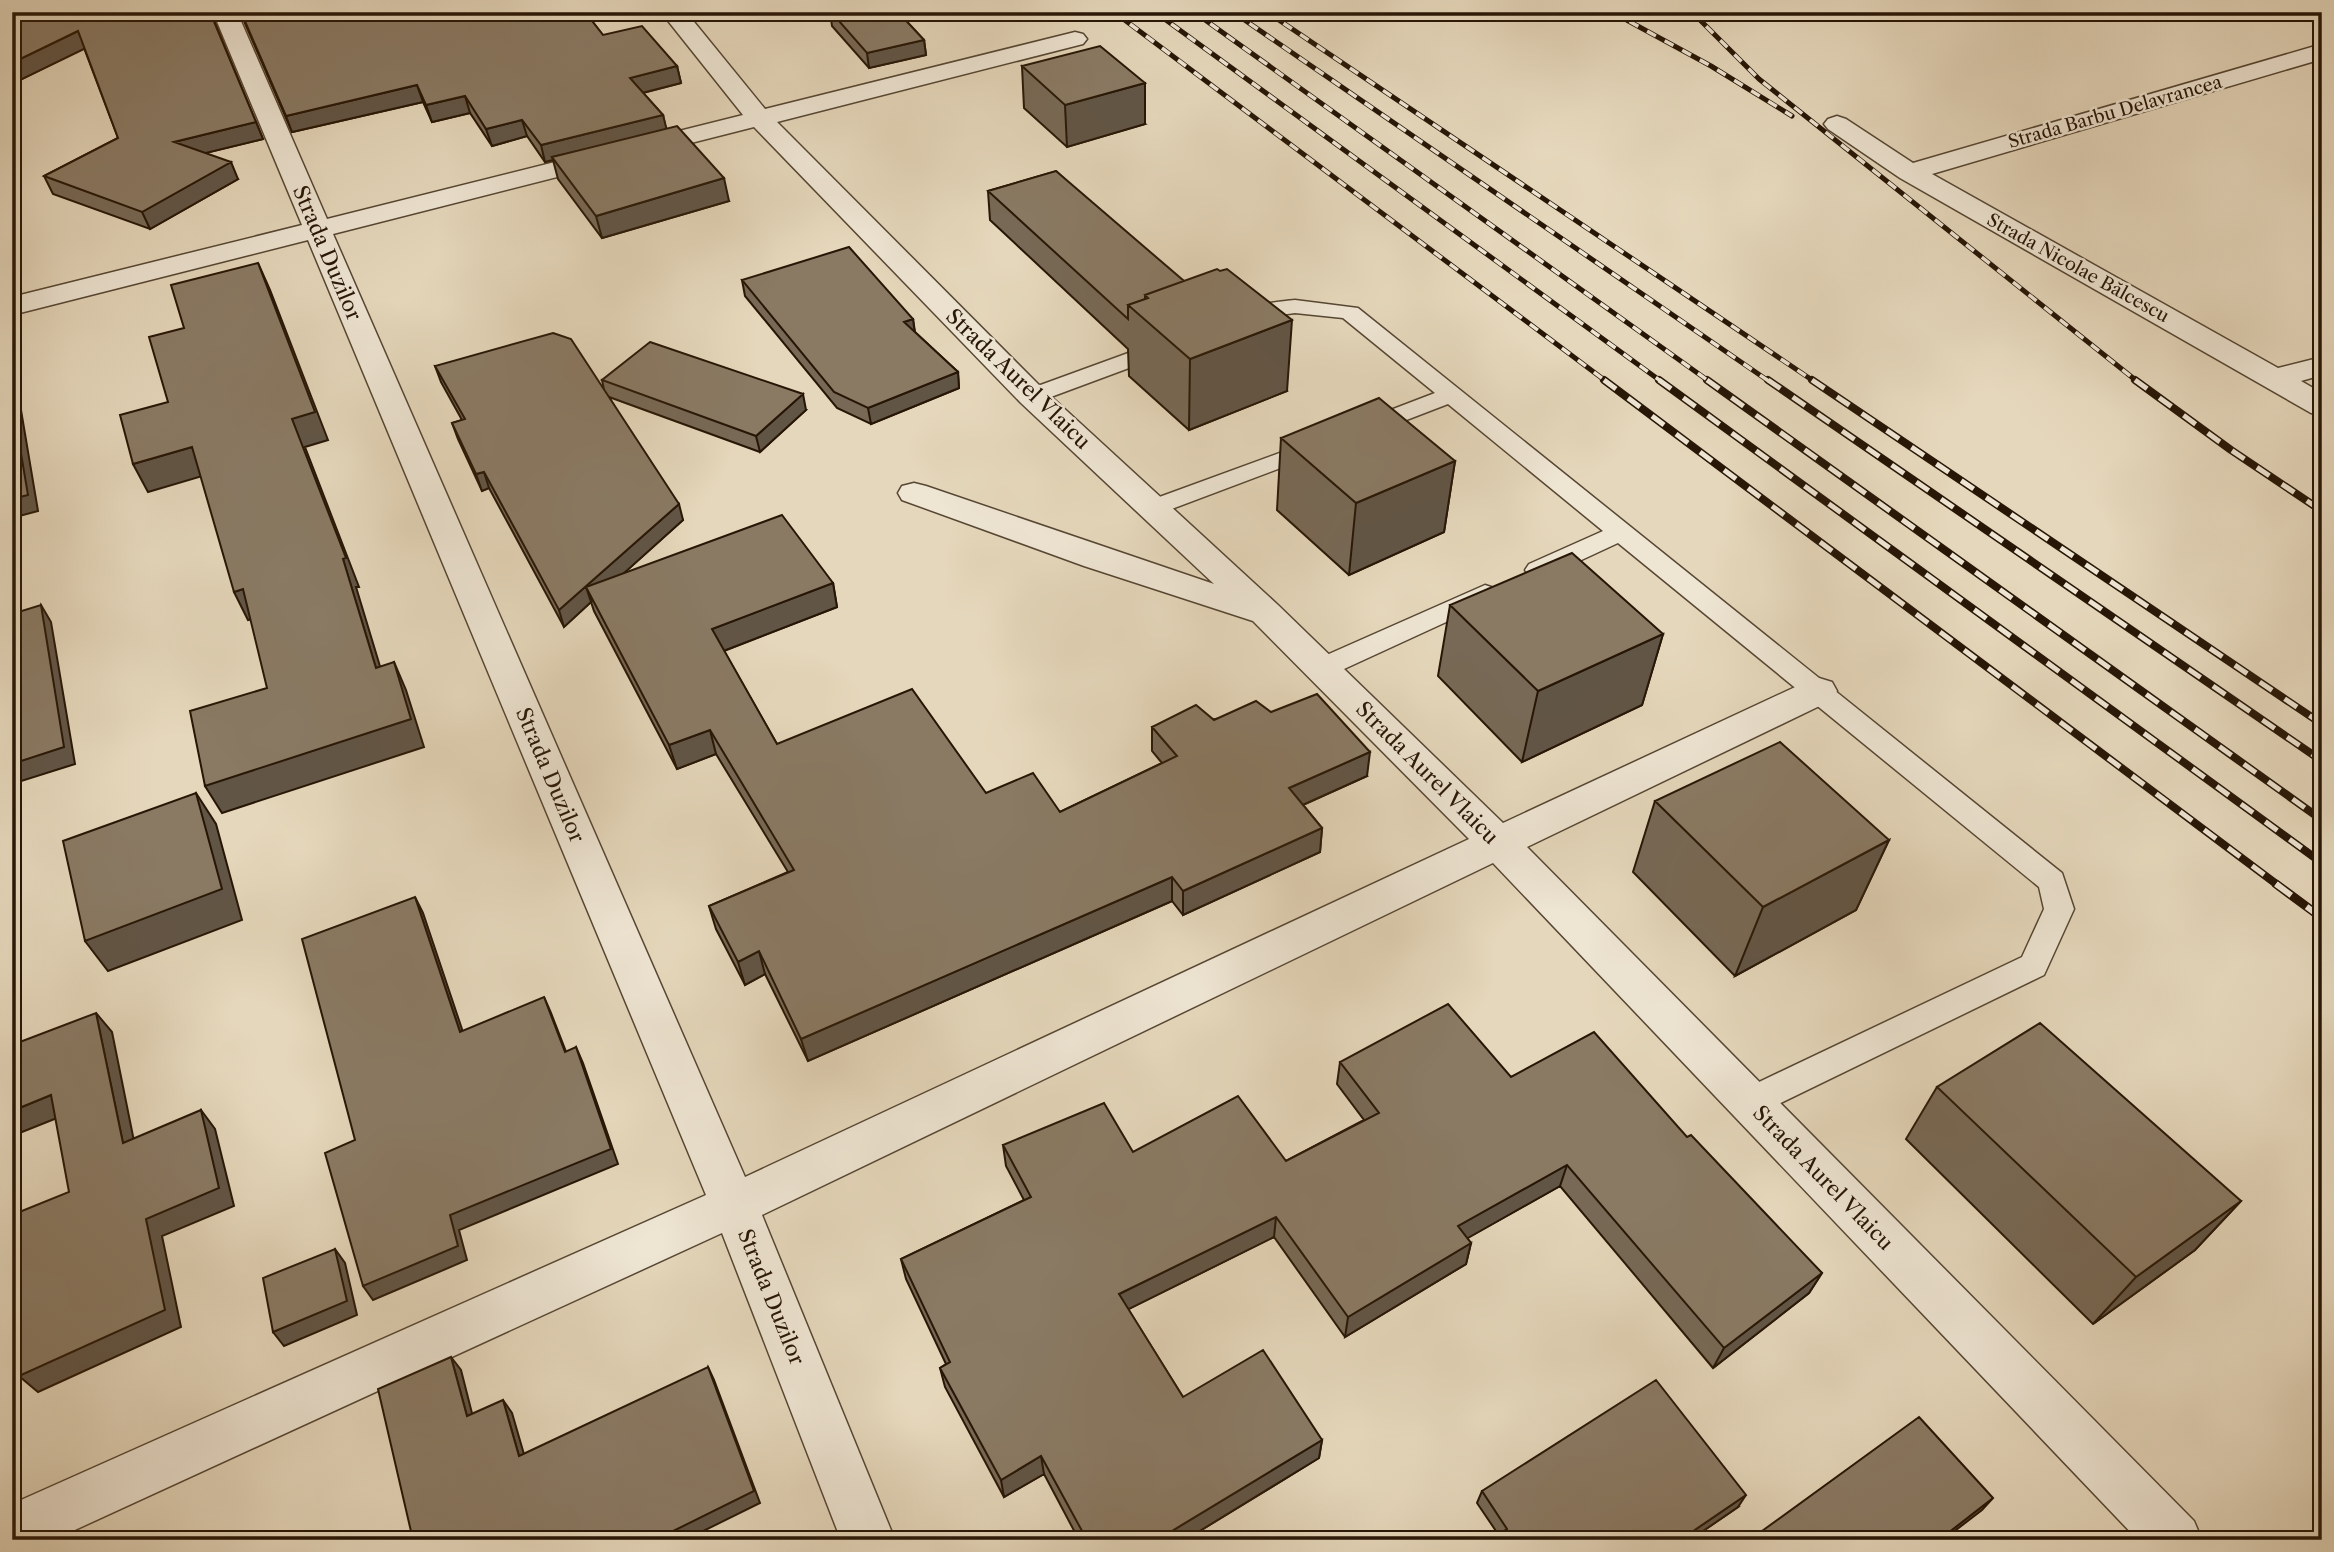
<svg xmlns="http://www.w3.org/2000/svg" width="2334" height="1552" font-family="'Libre Caslon Text',serif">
<rect width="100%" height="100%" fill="#e5d7bb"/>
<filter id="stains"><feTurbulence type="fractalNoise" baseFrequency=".00286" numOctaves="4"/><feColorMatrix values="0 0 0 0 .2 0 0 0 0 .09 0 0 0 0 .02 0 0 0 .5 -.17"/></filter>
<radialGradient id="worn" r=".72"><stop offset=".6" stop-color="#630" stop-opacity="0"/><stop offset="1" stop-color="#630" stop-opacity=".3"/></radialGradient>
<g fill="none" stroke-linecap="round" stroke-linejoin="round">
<g stroke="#564633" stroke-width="3">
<path id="lane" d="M 1295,300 L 1358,308 L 2062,873 L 2074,909 L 2044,975 L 1762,1112 L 1750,1116 L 1738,1112 L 1734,1102 L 1738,1092 L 2022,957 L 2044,909 L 2039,887 L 1618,543 L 1547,576 L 1538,578 L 1529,576 L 1525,570 L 1529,564 L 1603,531 L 1448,404 L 1370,434 L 1354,434 L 1350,429 L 1354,424 L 1435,393 L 1343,318 L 1295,313 L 1273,316 L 1242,325 L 1234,324 L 1231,319 C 1243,304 1277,302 1295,300 Z
M 1164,340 L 1172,342 L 1175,347 L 1172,352 L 1040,401 L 1024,401 L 1021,396 L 1024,391 Z
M 1315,440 L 1323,442 L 1327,447 L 1323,452 L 1161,513 L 1152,516 L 1143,513 L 1140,508 L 1143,503 Z
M 1485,585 L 1494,588 L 1498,594 L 1494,600 L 1331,675 L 1322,677 L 1313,675 L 1309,668 L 1313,661 Z"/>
</g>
<g stroke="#564633" stroke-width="3">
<path id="street" d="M 213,12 L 237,12 L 327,219 L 743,115 L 661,12 L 686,12 L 765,109 L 1075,32 L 1083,34 L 1087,39 L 1083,44 L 777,122 L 1043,389 L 1278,605 L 1503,823 L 1806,682 L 1819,678 L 1832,682 L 1837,691 L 1832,700 L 1527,847 L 2194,1521 L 2202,1540 L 2138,1540 L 1493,863 L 762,1215 L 895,1540 L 841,1540 L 722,1233 L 53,1540 L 12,1540 L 12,1504 L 706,1195 L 308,240 L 12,315 L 12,297 L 302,225 ZM 754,127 L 1021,403 L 1214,584 L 926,486 L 914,483 L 902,486 L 898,493 L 902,500 L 1084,566 L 1253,621 L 1469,839 L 745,1177 L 333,234 Z
M 2322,44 L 2322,59 L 1932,174 L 2278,368 L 2322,357 L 2322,375 L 2301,381 L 2322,393 L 2322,415 L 2311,413 L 1900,178 L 1828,129 L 1824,124 L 1828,119 L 1837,116 L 1846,119 L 1913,163 Z"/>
</g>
<use href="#lane" fill="#eee5d3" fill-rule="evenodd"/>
<use href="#street" fill="#eee5d3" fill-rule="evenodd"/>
<g stroke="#271606" stroke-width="5">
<path id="rail-far2" d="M 1114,12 L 1607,382
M 1155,12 L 1662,382
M 1194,12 L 1710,382
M 1233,12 L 1770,382
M 1267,12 L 1815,382
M 1612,12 L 1711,66 L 1792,116
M 1692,12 L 1759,79 L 2138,382"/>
</g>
<g stroke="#271606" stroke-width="8">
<path id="rail-far1" d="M 1604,380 L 2279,886
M 1659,380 L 2322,863
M 1707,380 L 2322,820
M 1768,380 L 2322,761
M 1812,380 L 2322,724
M 2135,380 L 2231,450 L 2322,511"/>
</g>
<g stroke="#271606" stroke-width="9">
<path id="rail" d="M 2276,884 L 2322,918"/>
</g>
<use href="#rail-far2" stroke="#eee5d3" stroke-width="3.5" stroke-dasharray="10" stroke-linecap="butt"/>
<use href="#rail-far1" stroke="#eee5d3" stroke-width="5" stroke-dasharray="15" stroke-linecap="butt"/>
<use href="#rail" stroke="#eee5d3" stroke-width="6" stroke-dasharray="19" stroke-linecap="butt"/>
</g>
<path fill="#776956" stroke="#271606" stroke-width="2" d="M 12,12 L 211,13 L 263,139 L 205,153 L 238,179 L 150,229 L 53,194 L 44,176 L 118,138 L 84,48 L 12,84 Z
M 240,12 L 585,12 L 603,35 L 677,66 L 681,83 L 643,93 L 663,115 L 666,129 L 729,201 L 602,238 L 558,179 L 553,160 L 545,162 L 527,136 L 492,146 L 470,113 L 432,122 L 423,102 L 292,132 Z
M 830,12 L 898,12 L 924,40 L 926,55 L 869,68 L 832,26 Z
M 1022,66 L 1145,124 L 1067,147 L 1024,108 Z
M 1056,171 L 1287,391 L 1189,430 L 1129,376 L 1128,349 L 990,220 L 988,191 Z
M 742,280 L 913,319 L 915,332 L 958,372 L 959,388 L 871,424 L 837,408 L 745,296 Z
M 435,366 L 604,390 L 602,380 L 806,410 L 760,452 L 609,397 L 683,520 L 624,573 L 833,583 L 837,607 L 724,651 L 777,744 L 986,793 L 1060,812 L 1162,763 L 1152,751 L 1152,727 L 1271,712 L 1367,776 L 1303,805 L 1322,828 L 1320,852 L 1183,915 L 1172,901 L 808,1061 L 765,974 L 745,985 L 716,929 L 709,906 L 788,872 L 716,754 L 677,769 L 594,611 L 591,602 L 564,627 L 489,488 L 482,491 L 458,439 L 452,423 L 462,420 L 441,382 Z
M 1281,438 L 1455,461 L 1444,532 L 1349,575 L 1277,510 Z
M 1450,605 L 1663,634 L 1642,705 L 1522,762 L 1438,676 Z
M 1655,801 L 1889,840 L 1856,910 L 1735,976 L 1633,872 Z
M 1340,1062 L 1511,1077 L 1687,1137 L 1822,1273 L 1809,1293 L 1713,1368 L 1560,1186 L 1467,1238 L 1471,1243 L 1466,1264 L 1345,1337 L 1274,1237 L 1128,1309 L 1183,1397 L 1322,1440 L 1319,1458 L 1185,1540 L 1079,1540 L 1044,1474 L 1004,1497 L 945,1387 L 940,1368 L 946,1364 L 906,1279 L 901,1259 L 1024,1200 L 1006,1166 L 1003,1145 L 1286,1161 L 1364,1120 L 1337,1084 Z
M 1937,1087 L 2241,1201 L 2195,1250 L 2093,1324 L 1906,1139 Z
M 1482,1491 L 1738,1507 L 1690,1540 L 1490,1540 L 1498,1534 L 1477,1503 Z"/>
<path fill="#615546" stroke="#271606" stroke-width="2" d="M 78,31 L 86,48 L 12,84 L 12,63 Z
M 924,40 L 926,55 L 869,68 L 867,53 Z
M 677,66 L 681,83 L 634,95 L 630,78 Z
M 1145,83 L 1145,124 L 1067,147 L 1065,105 Z
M 417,85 L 423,102 L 292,132 L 286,116 Z
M 465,96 L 470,113 L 432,122 L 426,105 Z
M 663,115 L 667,131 L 552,157 L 553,160 L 545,162 L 541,145 Z
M 522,120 L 527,136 L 492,146 L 486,129 Z
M 256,122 L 263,139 L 181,159 L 174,142 Z
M 231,162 L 238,179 L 150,229 L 142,212 Z
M 724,178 L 729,201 L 602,238 L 596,216 Z
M 258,263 L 270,290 L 328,440 L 305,447 L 359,587 L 356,587 L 389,696 L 376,668 L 343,559 L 292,419 Z
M 913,319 L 915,335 L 904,322 Z
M 1292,320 L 1287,391 L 1189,430 L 1190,359 Z
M 958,372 L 959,388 L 871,424 L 868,408 Z
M 12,391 L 20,404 L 38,511 L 12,518 Z
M 803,394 L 806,410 L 760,452 L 756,436 Z
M 192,447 L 206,475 L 148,492 L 133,464 Z
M 1455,461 L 1444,532 L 1349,575 L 1356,503 Z
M 484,472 L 489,488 L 482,491 L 476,474 Z
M 679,504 L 683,520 L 593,601 L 586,587 L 591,602 L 564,627 L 559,610 Z
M 833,583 L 837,607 L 718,653 L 712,629 Z
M 243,589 L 258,618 L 248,620 L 234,592 Z
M 41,605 L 51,622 L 75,764 L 12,784 L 12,764 Z
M 1663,634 L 1642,705 L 1522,762 L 1538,691 Z
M 394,662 L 406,690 L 424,747 L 222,813 L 205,786 Z
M 710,730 L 716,754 L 677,769 L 669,745 Z
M 1370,752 L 1367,776 L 1287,812 L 1289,788 Z
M 196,793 L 216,824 L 242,920 L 108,971 L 85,941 Z
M 1322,828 L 1320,852 L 1183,915 L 1183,891 Z
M 1889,840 L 1856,910 L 1735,976 L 1763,907 Z
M 1172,877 L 1172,901 L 808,1061 L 801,1039 Z
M 415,897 L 423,913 L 468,1047 L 460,1032 Z
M 759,951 L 765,974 L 745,985 L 738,962 Z
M 544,997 L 551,1013 L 572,1067 L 565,1052 Z
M 96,1013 L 112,1032 L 138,1161 L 123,1143 Z
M 576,1047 L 583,1063 L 618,1164 L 459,1230 L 467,1260 L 373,1300 L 363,1286 L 450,1215 Z
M 51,1095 L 67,1114 L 12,1136 L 12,1111 Z
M 201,1110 L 215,1129 L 234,1206 L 162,1236 L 181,1327 L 38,1392 L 19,1376 L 146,1219 Z
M 1567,1165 L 1560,1186 L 1452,1247 L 1458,1226 Z
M 2241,1201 L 2195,1250 L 2093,1324 L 2136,1277 Z
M 1276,1217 L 1274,1237 L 1119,1314 L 1119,1294 Z
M 1471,1243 L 1466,1264 L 1345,1337 L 1348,1317 Z
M 335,1249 L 345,1263 L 357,1315 L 284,1346 L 273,1332 Z
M 1822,1273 L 1809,1293 L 1713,1368 L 1724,1348 Z
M 451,1357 L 461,1370 L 476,1429 L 467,1416 Z
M 708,1367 L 714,1380 L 760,1503 L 685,1540 L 655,1540 Z
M 503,1400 L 512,1413 L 528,1468 L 519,1456 Z
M 1322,1440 L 1319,1458 L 1185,1540 L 1157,1540 Z
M 1041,1456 L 1044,1474 L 1004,1497 L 1001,1480 Z
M 1746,1495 L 1738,1507 L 1690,1540 L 1680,1540 Z
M 1993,1498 L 1982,1510 L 1943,1540 L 1939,1540 Z"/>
<path fill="#8a7a64" stroke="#271606" stroke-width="2" d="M 12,12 L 210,12 L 256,122 L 174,142 L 231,162 L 142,212 L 44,176 L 118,138 L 78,31 L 12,63 Z
M 241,12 L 585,12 L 603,35 L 642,26 L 677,66 L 630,78 L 663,115 L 541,145 L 522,120 L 486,129 L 465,96 L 426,105 L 417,85 L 286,116 Z
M 831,12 L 898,12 L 924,40 L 867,53 Z
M 1100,46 L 1145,83 L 1065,105 L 1022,66 Z
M 677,126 L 724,178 L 596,216 L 552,157 Z
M 1056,171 L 1184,281 L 1145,295 L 1145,299 L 1128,305 L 1128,319 L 988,191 Z
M 849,247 L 913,319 L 904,322 L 958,372 L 868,408 L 834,392 L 742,280 Z
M 258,263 L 315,412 L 292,419 L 346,558 L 343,559 L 376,668 L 394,662 L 411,719 L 205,786 L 190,711 L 267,688 L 243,589 L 234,592 L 192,447 L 133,464 L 120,415 L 168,402 L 149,337 L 184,328 L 171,285 Z
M 1217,269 L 1220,271 L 1227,269 L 1292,320 L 1190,359 L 1128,305 L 1148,298 L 1145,295 Z
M 553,333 L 571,339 L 679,504 L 559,610 L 484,472 L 476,474 L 452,423 L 465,419 L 435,366 Z
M 650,342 L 803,394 L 756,436 L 602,380 Z
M 1379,398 L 1455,461 L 1356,503 L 1281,438 Z
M 12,400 L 28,495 L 12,499 Z
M 782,515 L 833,583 L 712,629 L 777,744 L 912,689 L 986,793 L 1033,773 L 1060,812 L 1177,756 L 1152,727 L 1196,705 L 1214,720 L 1256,701 L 1271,712 L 1317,694 L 1370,752 L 1289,788 L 1322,828 L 1183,891 L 1172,877 L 801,1039 L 759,951 L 738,962 L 709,906 L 794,870 L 710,730 L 669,745 L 586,587 Z
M 1572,553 L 1663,634 L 1538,691 L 1450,605 Z
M 41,605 L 64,747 L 12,764 L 12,614 Z
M 1780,742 L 1889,840 L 1763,907 L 1655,801 Z
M 196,793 L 222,889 L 85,941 L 63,841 Z
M 415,897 L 460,1032 L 544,997 L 565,1052 L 576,1047 L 611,1149 L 450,1215 L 458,1246 L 363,1286 L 325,1153 L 355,1140 L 302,939 Z
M 1448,1004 L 1511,1077 L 1594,1032 L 1687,1137 L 1691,1135 L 1822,1273 L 1724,1348 L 1567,1165 L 1458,1226 L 1471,1243 L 1348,1317 L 1276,1217 L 1119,1294 L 1183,1397 L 1263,1350 L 1322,1440 L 1157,1540 L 1087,1540 L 1041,1456 L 1001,1480 L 940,1368 L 950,1362 L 901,1259 L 1031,1197 L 1003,1145 L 1104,1103 L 1133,1152 L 1238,1096 L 1286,1161 L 1379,1113 L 1340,1062 Z
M 96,1013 L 123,1143 L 201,1110 L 219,1188 L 146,1219 L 165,1310 L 19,1376 L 12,1327 L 12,1215 L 69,1192 L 51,1095 L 12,1111 L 12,1045 Z
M 2040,1023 L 2241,1201 L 2136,1277 L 1937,1087 Z
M 335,1249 L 347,1301 L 273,1332 L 263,1278 Z
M 451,1357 L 467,1416 L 503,1400 L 519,1456 L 708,1367 L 754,1491 L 655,1540 L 413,1540 L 378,1389 Z
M 1656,1380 L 1746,1495 L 1680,1540 L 1490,1540 L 1507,1529 L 1482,1491 Z
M 1919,1417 L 1993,1498 L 1939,1540 L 1751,1539 Z"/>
<g text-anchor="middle" stroke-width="5" stroke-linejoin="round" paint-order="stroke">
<g font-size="18" fill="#271606" stroke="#eee5d3">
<text transform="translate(2115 112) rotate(-16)" y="6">Strada Barbu Delavrancea</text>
<text transform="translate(2078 268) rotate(29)" y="6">Strada Nicolae Bălcescu</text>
</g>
<g font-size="21" fill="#271606" stroke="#eee5d3">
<text transform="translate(327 253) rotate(67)" y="7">Strada Duzilor</text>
<text transform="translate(1018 379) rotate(44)" y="7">Strada Aurel Vlaicu</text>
<text transform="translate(1427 773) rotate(45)" y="7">Strada Aurel Vlaicu</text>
<text transform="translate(550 775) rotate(67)" y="7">Strada Duzilor</text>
<text transform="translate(1823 1178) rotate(46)" y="7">Strada Aurel Vlaicu</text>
<text transform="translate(771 1297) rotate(68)" y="7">Strada Duzilor</text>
</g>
</g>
<rect width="2334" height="1552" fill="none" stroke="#e5d7bb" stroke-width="42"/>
<rect x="14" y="14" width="2306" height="1524" fill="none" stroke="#271606" stroke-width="3.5"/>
<rect x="21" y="21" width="2292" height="1510" fill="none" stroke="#271606" stroke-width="2"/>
<rect width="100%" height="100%" filter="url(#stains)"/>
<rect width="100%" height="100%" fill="url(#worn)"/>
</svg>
